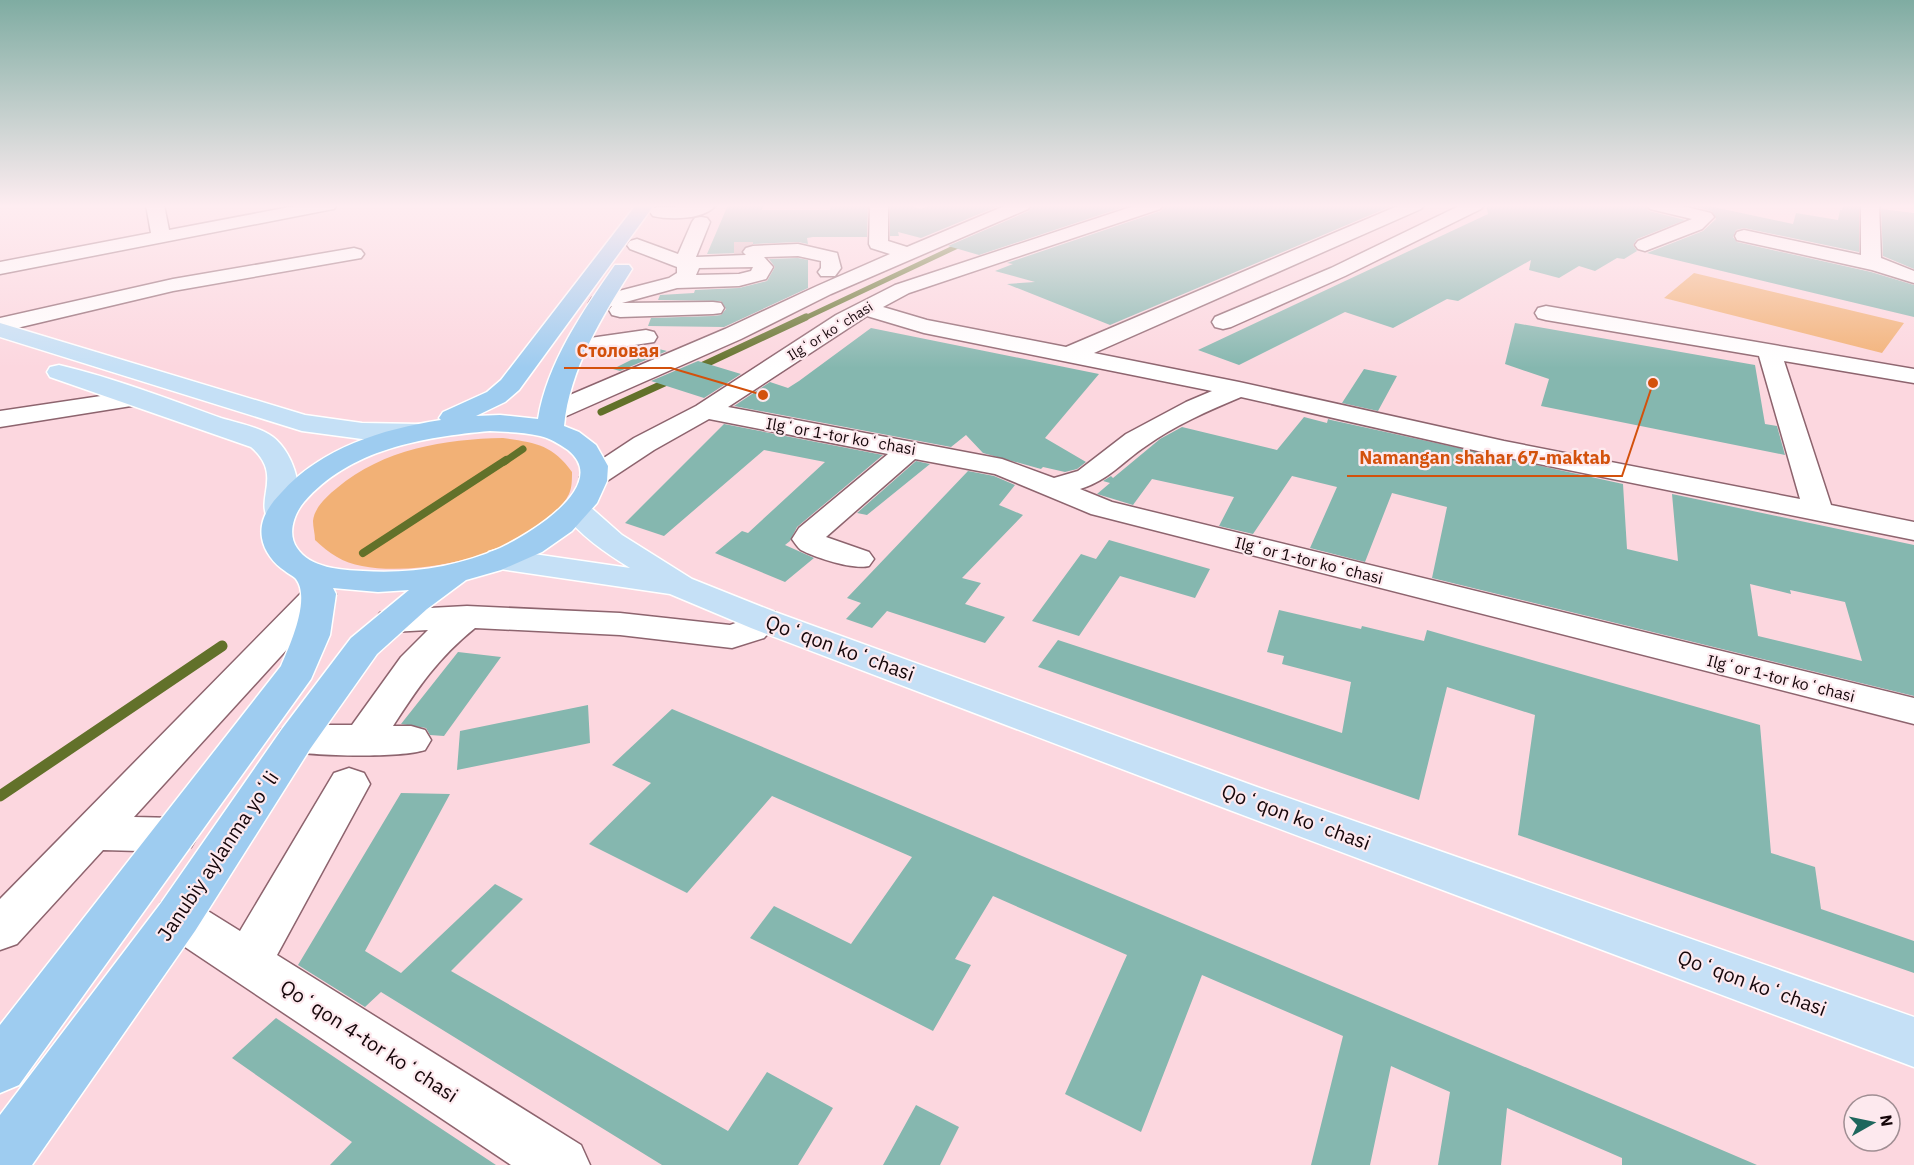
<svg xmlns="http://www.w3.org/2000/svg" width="1914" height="1165" font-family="'IBM Plex Sans',sans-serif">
<rect width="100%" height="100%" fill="#fcd7df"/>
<path fill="#f2b176" d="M 1694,273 L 1904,323 L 1882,353 L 1664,298 Z
M 503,438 C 535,443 552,444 572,472 C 572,479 572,488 569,494 C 539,552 422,578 362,566 C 343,563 329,553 315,540 C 315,534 313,527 313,521 C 314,508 327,496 337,488 C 383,449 445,439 503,438 Z"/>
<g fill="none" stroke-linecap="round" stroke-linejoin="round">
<path stroke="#62712a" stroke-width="5" d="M 803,319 L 964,243"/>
<path stroke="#62712a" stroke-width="7" d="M 697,368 L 806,317
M 601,412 L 671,380
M 504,462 L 523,449"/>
<path stroke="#62712a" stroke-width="8" d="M 363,553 L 506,460"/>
<path stroke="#62712a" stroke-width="11" d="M 0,796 L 222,646"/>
</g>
<path fill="#85b7af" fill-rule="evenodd" d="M 728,205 L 764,205 L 762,210 L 830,210 L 830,205 L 868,205 L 867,237 L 813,237 L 807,238 L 808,244 L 798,242 L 753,244 L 744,247 L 741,253 L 707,254 Z
M 890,205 L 908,205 L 921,209 L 930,205 L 1001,205 L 921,238 L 898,232 L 899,236 L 890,236 Z
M 1033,205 L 1130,205 L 979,255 L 948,246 L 1029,211 Z
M 1165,205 L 1394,205 L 1110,325 L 1007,284 L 1035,282 L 995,271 L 1013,264 L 1007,263 L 1161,211 Z
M 1486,205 L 1645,205 L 1649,211 L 1685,220 L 1637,239 L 1633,245 L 1637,251 L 1624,259 L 1617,258 L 1595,271 L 1579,266 L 1559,278 L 1529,270 L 1531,260 L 1458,301 L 1447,299 L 1393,328 L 1345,312 L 1239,365 L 1198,350 L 1488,214 Z
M 1688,205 L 1704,205 L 1793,224 L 1796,213 L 1838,220 L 1840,210 L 1842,210 L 1843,205 L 1859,206 L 1859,252 L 1744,228 L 1736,230 L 1733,237 L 1737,242 L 1871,272 L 1914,285 L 1914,317 L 1647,253 L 1703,231 L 1716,219 L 1712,211 Z
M 1881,209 L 1914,213 L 1914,269 L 1883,256 Z
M 798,258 L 808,260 L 808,288 L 724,327 L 648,326 L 651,318 L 713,316 L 721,315 L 726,309 L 721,301 L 658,300 L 660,295 L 694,293 L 695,290 L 739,288 L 767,281 L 775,267 L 769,259 Z
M 1515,323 L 1755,365 L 1765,424 L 1777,426 L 1785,455 L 1541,406 L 1549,379 L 1505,364 Z
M 871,328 L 1099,374 L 1045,438 L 1086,462 L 1077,469 L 1065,472 L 1043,467 L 1041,469 L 983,453 L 966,435 L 951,447 L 734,406 L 770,382 L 788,388 L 799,381 Z
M 655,348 L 667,351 L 620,371 L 613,369 Z
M 698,361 L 741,374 L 704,398 L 651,381 Z
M 1364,369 L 1397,376 L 1378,411 L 1342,403 Z
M 1304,417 L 1327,423 L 1328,419 L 1331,420 L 1623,484 L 1627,549 L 1678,561 L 1672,494 L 1914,545 L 1914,696 L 1432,578 L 1447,507 L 1392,493 L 1365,562 L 1310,548 L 1337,487 L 1292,476 L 1253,534 L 1219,526 L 1234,497 L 1152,479 L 1133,505 L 1097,494 L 1110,483 L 1103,481 L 1111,476 L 1113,478 L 1160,439 L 1182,427 L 1277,450 ZM 1750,584 L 1791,594 L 1790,590 L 1845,602 L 1862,661 L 1758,636 Z
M 724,424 L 883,455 L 797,527 L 790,541 L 785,545 L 814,558 L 785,582 L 715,553 L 742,531 L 748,533 L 825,462 L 764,450 L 664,536 L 625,523 Z
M 916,461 L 930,464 L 867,515 L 857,513 Z
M 968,471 L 994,476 L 1015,485 L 999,505 L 1023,515 L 962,578 L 981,583 L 965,604 L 1005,617 L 985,643 L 887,611 L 872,628 L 846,619 L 861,603 L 847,598 Z
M 1109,540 L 1210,569 L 1195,598 L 1120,576 L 1079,636 L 1032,621 L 1081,554 L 1096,559 Z
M 1279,610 L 1361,629 L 1362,626 L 1424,641 L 1427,630 L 1760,725 L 1771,853 L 1815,867 L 1821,909 L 1914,941 L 1914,973 L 1518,835 L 1535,715 L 1447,687 L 1419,800 L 1038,667 L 1058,640 L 1342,733 L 1351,682 L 1282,664 L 1284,656 L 1267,652 Z
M 458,652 L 501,657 L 444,736 L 430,735 L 426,728 L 401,724 Z
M 588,705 L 590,743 L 457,770 L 460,731 Z
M 672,709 L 1675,1130 L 1757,1165 L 1622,1165 L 1622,1158 L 1507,1108 L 1501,1165 L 1438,1165 L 1450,1092 L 1391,1066 L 1370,1165 L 1311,1165 L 1343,1036 L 1202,975 L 1141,1132 L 1065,1094 L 1127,955 L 993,896 L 955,959 L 971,965 L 933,1031 L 750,938 L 774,906 L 851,944 L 912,857 L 772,796 L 687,893 L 589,844 L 651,783 L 612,765 Z
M 401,793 L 450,794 L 365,951 L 401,973 L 495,884 L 523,899 L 451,971 L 728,1131 L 767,1072 L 833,1108 L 798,1165 L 662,1165 L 381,992 L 365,1007 L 298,965 Z
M 276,1018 L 425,1118 L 496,1165 L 330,1165 L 352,1142 L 232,1058 Z
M 916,1105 L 959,1127 L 940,1165 L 883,1165 Z"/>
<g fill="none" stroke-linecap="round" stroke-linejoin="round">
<path stroke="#d9b8bf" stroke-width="20" stroke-dasharray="20 10" stroke-linecap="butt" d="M 734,252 L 753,252"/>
<g stroke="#8d646e" stroke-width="3">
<path id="minor" d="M 146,205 L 164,205 L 169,230 L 300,205 L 337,205 L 334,209 L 328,210 L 0,274 L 0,262 L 151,233 Z
M 716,205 C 704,220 670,220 653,216 L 650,212 L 653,208 L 659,207 Z
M 870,205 L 888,205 L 888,241 L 907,247 L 1007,205 L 1031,205 L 1028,209 L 831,294 L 741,339 L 562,418 L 553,420 L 544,418 L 540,412 L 544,406 L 725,329 L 817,286 L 890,254 L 871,248 L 869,244 Z
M 1137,205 L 1163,205 L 1160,209 L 909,293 L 883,307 L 927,320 L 1066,347 L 1400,205 L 1424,205 L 1421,209 L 1094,353 L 1239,382 L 1504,441 L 1800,499 L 1759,356 L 1546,320 L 1538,318 L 1535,313 L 1538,308 L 1546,306 L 1914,369 L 1914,383 L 1784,361 L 1831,505 L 1914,522 L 1914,540 L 1504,457 L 1241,397 C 1208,411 1175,425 1146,446 C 1122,462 1109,480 1080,489 L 1112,502 L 1914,698 L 1914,724 L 1091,514 L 995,474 L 915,459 L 826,537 L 869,552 L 874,559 L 869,566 C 854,570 816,558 801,550 C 798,548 795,543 792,539 L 799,528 L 888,454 L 709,419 L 654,450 L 604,483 L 594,486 L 584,483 L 580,477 L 584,471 L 634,438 L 696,406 L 836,315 L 895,285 ZM 867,316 L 924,333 L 1212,391 L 1186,402 L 1126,434 L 1078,471 L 1054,478 L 1002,459 L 728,407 Z
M 1461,205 L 1484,205 L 1481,209 L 1345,276 L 1231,327 L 1223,329 L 1215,327 L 1212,322 L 1215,317 L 1331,268 Z
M 1647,205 L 1678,205 L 1711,213 L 1714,217 L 1702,229 L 1645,251 L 1638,249 L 1635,245 L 1638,241 L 1692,219 L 1650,209 Z
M 1861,205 L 1879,205 L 1881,258 L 1914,271 L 1914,283 L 1872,270 L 1737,240 L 1735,236 L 1737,232 L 1744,230 L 1861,255 Z
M 701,217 L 707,218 L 710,222 L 696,257 L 746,255 L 743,252 L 746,248 L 753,246 L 798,244 L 837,253 L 841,268 L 835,276 L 821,276 L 818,272 L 821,268 L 821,261 L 798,256 L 764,257 L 773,267 L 766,279 L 739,286 L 677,288 L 622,303 L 713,302 L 721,303 L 724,308 L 721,313 L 713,314 L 620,317 L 612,315 L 609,310 L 612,306 L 600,309 L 592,308 L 589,303 L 592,298 L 669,278 L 677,273 L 677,267 L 630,249 L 627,245 L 630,241 L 637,239 L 678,254 L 692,222 L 695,218 ZM 753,267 L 751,271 L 739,274 L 696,275 L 699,268 Z
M 354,248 L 361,250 L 364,254 L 361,258 L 173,291 L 0,332 L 0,318 L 173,279 Z
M 646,330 L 654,332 L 657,337 L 654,342 L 576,354 L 568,352 L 564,347 L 568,342 L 576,340 Z
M 141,390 L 150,393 L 154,398 L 150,403 L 0,427 L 0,411 Z
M 319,584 L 331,587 L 336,594 L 331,601 L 134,817 L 176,818 L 191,823 L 198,835 L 191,847 L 176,852 L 103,850 L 17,944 L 0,950 L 0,899 L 307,587 Z
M 467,606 L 620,613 L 730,625 C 750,619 751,606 775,612 L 780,620 L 764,638 L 732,648 L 620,635 L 475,628 C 438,658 419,686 393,726 L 411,726 L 425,730 L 431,740 L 425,750 C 400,758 308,757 282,749 L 276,739 L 282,729 L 296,725 L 352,725 L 401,657 L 428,630 L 392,632 L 380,629 L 375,621 L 380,613 L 392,610 Z
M 349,768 L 364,773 L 370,784 L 277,955 L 581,1145 L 590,1165 L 511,1165 L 161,931 L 155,917 L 161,903 L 178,897 L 195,903 L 240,931 L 334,773 Z"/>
</g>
<g stroke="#fff" stroke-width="3">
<path id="major" d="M 0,323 L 305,415 L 362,423 L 419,424 L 428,426 L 432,432 L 428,438 L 419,440 L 362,439 L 302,431 L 0,337 Z
M 59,365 C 114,378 168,399 221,418 C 237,423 260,427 273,437 C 295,454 307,497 291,520 L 280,523 L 269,520 C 254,499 284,475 251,447 L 50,377 L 47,372 L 50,367 Z
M 577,502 L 588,505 L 622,535 L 692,579 L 775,612 L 1257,787 L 1914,1017 L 1914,1067 L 1227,809 L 751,628 L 670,594 L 500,569 L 489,566 L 484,559 L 489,552 L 500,549 L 630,568 C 606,553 579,535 562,511 L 566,505 Z"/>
</g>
<g stroke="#fff" stroke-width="3">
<path id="highway" d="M 636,205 L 654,205 L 519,390 L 505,402 L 476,416 L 500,415 L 538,419 C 547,363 583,311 615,265 L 629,265 L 632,269 C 601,318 570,368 564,426 L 579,432 L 596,445 L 608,466 L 607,481 L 597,503 L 572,531 L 542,552 L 501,570 L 466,580 L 427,609 L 377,654 L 310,749 L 195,931 L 32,1165 L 0,1165 L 0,1115 L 161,903 L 282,729 L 351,638 L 409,590 L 378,592 L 333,588 L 336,594 L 330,635 L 311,679 L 19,1085 L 0,1093 L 0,1025 L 281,666 C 290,645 311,599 296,579 C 294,576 288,574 285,571 C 274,564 264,551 262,538 C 259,521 269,505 281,493 C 321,448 382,429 441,420 L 439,418 L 443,412 L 487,392 L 501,380 ZM 490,431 C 506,432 524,432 540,436 C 550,438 559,444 568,450 C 612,485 528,535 500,548 C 457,567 410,574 363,571 C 341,570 310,568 297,548 C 287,534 294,514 304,502 C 350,449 423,437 490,431 Z"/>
</g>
<use href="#minor" fill="#fff" fill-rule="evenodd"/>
<use href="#major" fill="#c5e0f6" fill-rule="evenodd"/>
<use href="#highway" fill="#9eccf0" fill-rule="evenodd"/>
</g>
<linearGradient id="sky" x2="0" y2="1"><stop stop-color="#7faca2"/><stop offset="0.56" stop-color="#feedf1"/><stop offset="1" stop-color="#feedf1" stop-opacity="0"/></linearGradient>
<rect width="1914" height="368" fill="url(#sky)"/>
<g text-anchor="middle" stroke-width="4.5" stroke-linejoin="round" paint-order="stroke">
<g font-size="14" fill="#15060a" stroke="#fde9ee">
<text transform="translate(830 331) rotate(-32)" y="5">Ilgʻor koʻchasi</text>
</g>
<g font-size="16" fill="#15060a" stroke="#fde9ee">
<text transform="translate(841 436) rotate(10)" y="6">Ilgʻor 1-tor koʻchasi</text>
<text transform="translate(1309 560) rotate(14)" y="6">Ilgʻor 1-tor koʻchasi</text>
<text transform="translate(1781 678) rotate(14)" y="6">Ilgʻor 1-tor koʻchasi</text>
</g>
<g font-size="20" fill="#15060a" stroke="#fde9ee">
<text transform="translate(840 648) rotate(20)" y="7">Qoʻqon koʻchasi</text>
<text transform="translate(1296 817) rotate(20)" y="7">Qoʻqon koʻchasi</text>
<text transform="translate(218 856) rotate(-56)" y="7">Janubiy aylanma yoʻli</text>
<text transform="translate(1752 983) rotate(20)" y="7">Qoʻqon koʻchasi</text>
<text transform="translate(369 1041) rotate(33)" y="7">Qoʻqon 4-tor koʻchasi</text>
</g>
</g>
<path fill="none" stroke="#d3510c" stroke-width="2" d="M763 395L671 368H564M1653 383L1622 476H1347"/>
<g fill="#d3510c" stroke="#fde9ee" stroke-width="2">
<circle cx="763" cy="395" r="6"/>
<circle cx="1653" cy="383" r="6"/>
</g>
<g font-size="18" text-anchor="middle" font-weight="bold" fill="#d3510c" stroke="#fde9ee" stroke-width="4.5" stroke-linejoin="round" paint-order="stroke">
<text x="618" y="357">Столовая</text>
<text x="1485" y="464">Namangan shahar 67-maktab</text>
</g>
<g transform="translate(1872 1123) rotate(81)"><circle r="28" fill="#fde9ee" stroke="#a08e93" stroke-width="1.5"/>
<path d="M0-4.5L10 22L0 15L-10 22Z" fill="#1e675d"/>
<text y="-9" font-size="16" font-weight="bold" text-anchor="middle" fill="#15060a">N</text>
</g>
</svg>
